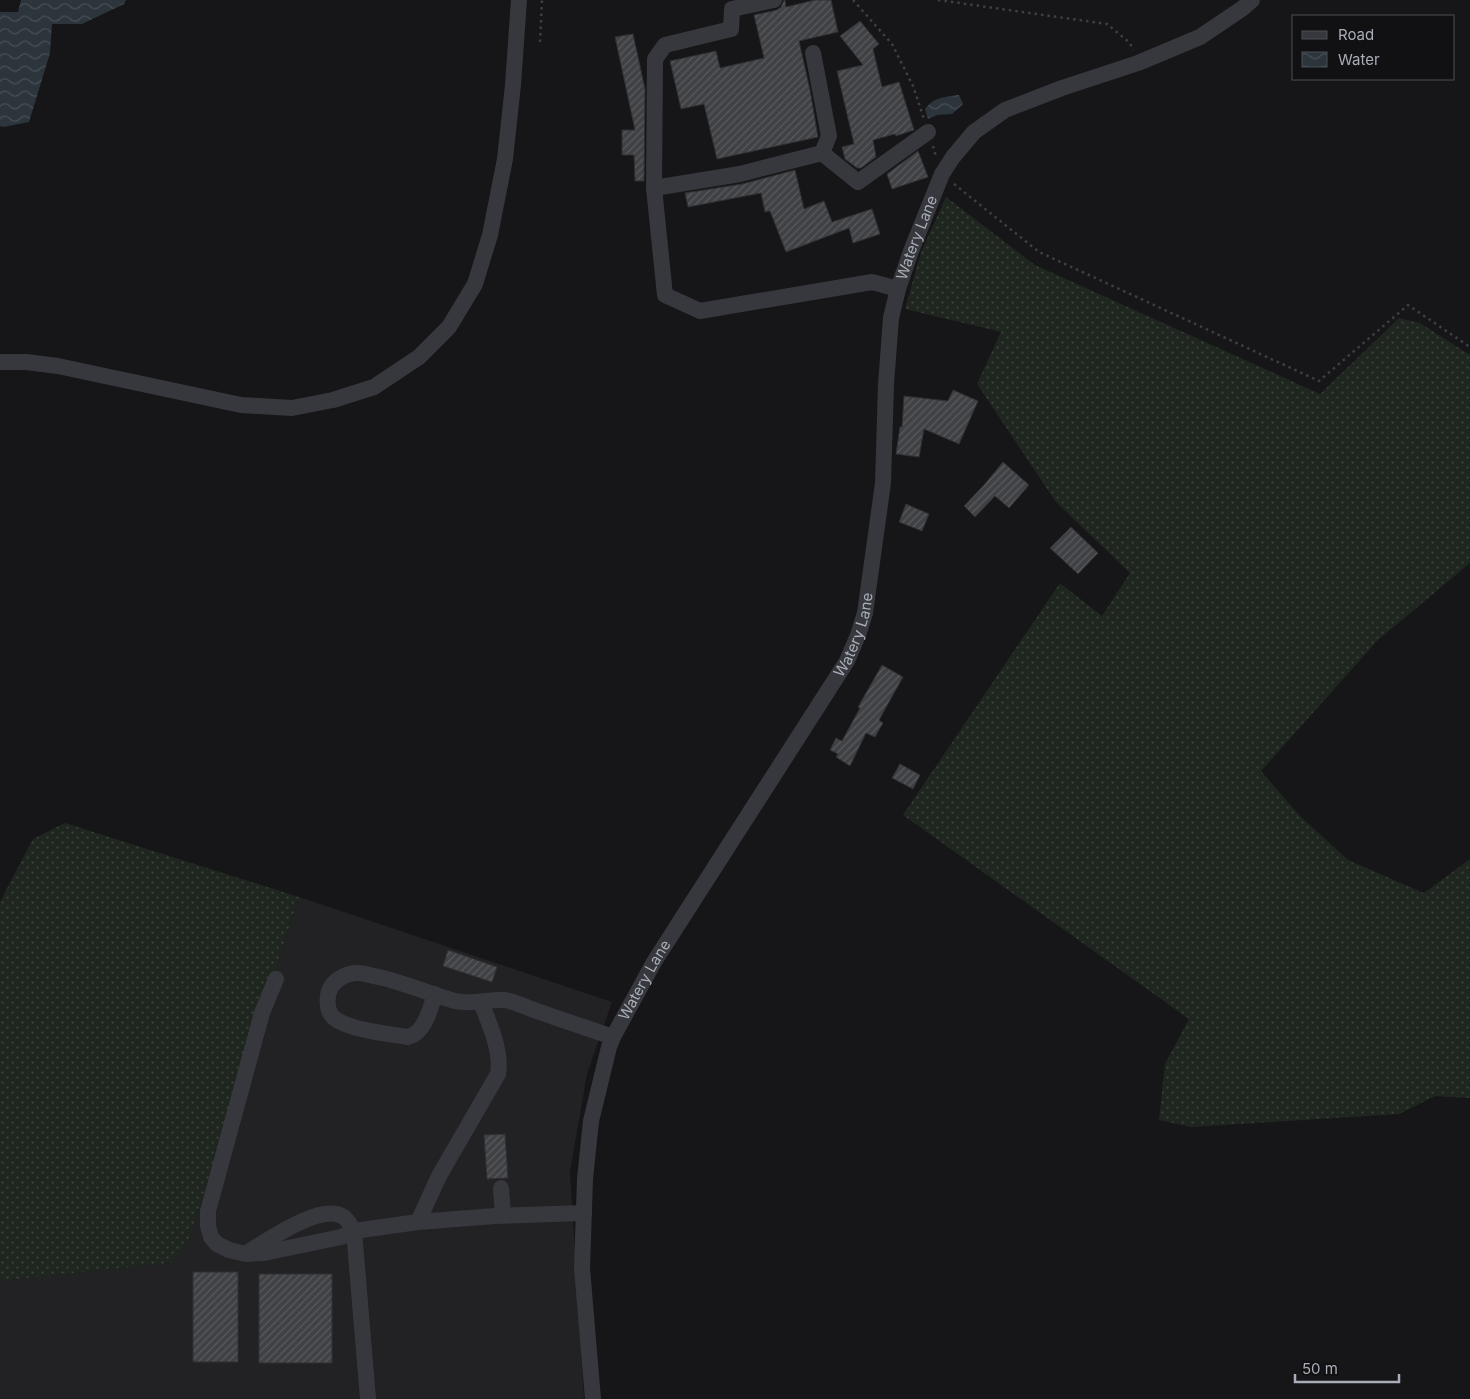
<svg xmlns="http://www.w3.org/2000/svg" width="1470" height="1399" font-family="Inter,sans-serif">
<defs>
<pattern id="grass-dots" width="8" height="8" patternUnits="userSpaceOnUse" patternTransform="scale(1.25)"><rect width="8" height="8" fill="#1e261f"/><path d="M2 2h.1M6 6h.1" fill="none" stroke="#3c433d" stroke-width="1.8" stroke-linecap="round"/></pattern>
<pattern id="water-waves" width="16" height="10" patternUnits="userSpaceOnUse" patternTransform="scale(1.25)"><rect width="16" height="10" fill="#2c353c"/><path d="M0 5q4-4 8 0t8 0" fill="none" stroke="#485056"/></pattern>
<pattern id="building-hatch" width="6" height="6" patternUnits="userSpaceOnUse" patternTransform="scale(1.25)"><rect width="6" height="6" fill="#404145"/><path d="M-1 1l2-2M0 6l6-6M5 7l2-2" fill="none" stroke="#595a5e"/></pattern>
</defs>
<rect width="100%" height="100%" fill="#161618"/>
<path fill="#222225" d="M 299,897 L 612,1002 L 587,1074 L 570,1172 L 584,1399 L 0,1399 L 0,1281 L 171,1263 L 188,1243 Z"/>
<path fill="url(#grass-dots)" d="M 946,197 L 1035,265 L 1320,394 L 1399,318 L 1420,323 L 1470,355 L 1470,563 L 1377,641 L 1261,771 L 1300,816 L 1348,860 L 1424,893 L 1470,859 L 1470,1098 L 1435,1096 L 1399,1114 L 1191,1127 L 1159,1120 L 1165,1064 L 1189,1019 L 903,815 L 1060,583 L 1102,616 L 1130,573 L 1056,502 L 977,384 L 1001,332 L 905,309 L 921,252 Z
M 65,823 L 299,897 L 188,1243 L 171,1263 L 0,1281 L 0,902 L 33,839 Z"/>
<path fill="url(#water-waves)" d="M 21,0 L 126,0 L 124,4 L 82,24 L 52,24 L 50,53 L 29,122 L 3,127 L 0,126 L 0,12 L 18,12 Z
M 959,95 L 963,104 L 952,114 L 937,115 L 928,119 L 925,109 C 934,97 945,97 959,95 Z"/>
<path fill="url(#building-hatch)" stroke="#303034" d="M 784,0 L 785,0 L 786,7 L 815,0 L 831,0 L 838,32 L 799,41 L 810,90 L 818,137 L 717,159 L 704,104 L 681,109 L 670,61 L 716,51 L 720,68 L 764,58 L 754,15 L 777,10 L 781,7 Z
M 860,21 L 879,44 L 873,49 L 882,87 L 899,82 L 914,130 L 896,136 L 895,134 L 873,140 L 876,157 L 861,168 L 857,168 L 845,159 L 842,147 L 854,144 L 837,71 L 863,65 L 840,36 Z
M 633,34 L 645,89 L 644,181 L 635,181 L 634,155 L 622,155 L 622,130 L 635,130 L 615,37 Z
M 918,151 L 928,177 L 892,189 L 887,174 Z
M 795,170 L 804,209 L 824,201 L 832,222 L 872,209 L 880,234 L 853,243 L 849,228 L 786,252 L 770,211 L 765,212 L 761,193 L 688,207 L 685,193 L 742,184 Z
M 953,390 L 978,401 L 959,444 L 924,429 L 919,457 L 896,454 L 900,427 L 902,427 L 904,396 L 948,401 Z
M 1003,462 L 1029,485 L 1009,508 L 995,496 L 975,517 L 964,506 L 984,485 Z
M 906,504 L 929,514 L 922,531 L 899,522 Z
M 1071,527 L 1098,553 L 1078,574 L 1050,548 Z
M 882,665 L 903,677 L 879,720 L 883,723 L 875,737 L 866,733 L 850,766 L 836,757 L 838,754 L 830,750 L 836,738 L 842,741 L 860,708 L 858,707 Z
M 900,764 L 920,775 L 913,789 L 892,778 Z
M 448,950 L 497,967 L 492,982 L 443,966 Z
M 505,1134 L 508,1178 L 487,1179 L 484,1135 Z
M 193,1272 L 238,1272 L 238,1362 L 193,1362 Z
M 259,1274 L 332,1274 L 332,1363 L 259,1363 Z"/>
<g fill="none" stroke-linecap="round" stroke-linejoin="round">
<path stroke="#3d3f44" stroke-width="2.5" stroke-dasharray="2.5 4" stroke-linecap="butt" d="M 853,0 L 892,44 L 913,86 L 924,119
M 938,0 L 1107,24 L 1130,43 L 1133,50
M 540,42 L 542,0
M 933,146 L 936,157
M 954,184 L 1039,252 L 1319,381 L 1408,305 L 1470,347"/>
<g stroke="#37383d" stroke-width="16">
<path d="M 813,53 L 829,136 L 822,153 L 740,174 L 654,188 L 665,295 L 700,311 L 872,282 L 898,289"/>
<path d="M 822,153 L 858,182 L 928,132"/>
<path d="M 654,188 L 655,59 L 665,45 L 731,29 L 732,9 L 774,0"/>
<path d="M 0,362 L 26,362 L 58,366 L 241,405 L 292,408 L 333,400 L 374,387 L 419,357 L 449,327 L 475,284 L 490,235 L 505,159 L 513,85 L 519,0"/>
<path d="M 276,979 L 262,1013 L 208,1211 L 208,1226 L 211,1237 L 217,1244 L 229,1250 L 246,1254 L 264,1253 L 341,1237 L 354,1231 L 418,1222 L 495,1216 L 584,1213"/>
<path d="M 435,994 C 430,1009 425,1033 408,1037 C 389,1034 349,1030 334,1018 C 326,1011 326,996 331,987 C 336,979 347,973 357,973 C 364,973 372,976 379,977 C 405,983 430,994 455,1001 C 472,1005 488,999 504,1000 C 515,1001 527,1008 537,1011 C 562,1020 587,1028 613,1037"/>
<path d="M 501,1188 L 503,1215"/>
<path d="M 418,1222 L 439,1176 L 498,1074 C 502,1050 489,1024 481,1002"/>
<path d="M 250,1251 C 270,1239 320,1204 342,1216 C 347,1218 351,1226 354,1231 L 368,1399"/>
<path id="s1" d="M 593,1399 L 582,1268 L 585,1179 L 591,1121 L 609,1047 L 613,1037 L 654,962 L 847,661 L 858,635 L 865,613 L 883,483 L 886,384 L 891,318 L 898,289 L 911,251 L 942,174 L 953,157 L 974,132 L 1005,110 L 1062,88 L 1138,63 L 1200,37 L 1243,8 L 1252,0"/>
</g>
</g>
<g text-anchor="middle" stroke-width="4.5" stroke-linejoin="round" paint-order="stroke">
<g font-size="15" fill="#a8adb8" stroke="#111113">
<text dy="5" stroke="none"><textPath href="#s1" startOffset="1241">Watery Lane</textPath></text>
<text dy="5" stroke="none"><textPath href="#s1" startOffset="836">Watery Lane</textPath></text>
<text dy="5" stroke="none"><textPath href="#s1" startOffset="431">Watery Lane</textPath></text>
</g>
</g>
<rect x="1292" y="15" width="162" height="65" fill="#111113" stroke="#4d4f55"/>
<rect x="1302" y="31" width="25" height="8" fill="#37383d" stroke="#4d4f55"/>
<text x="1338" y="40" font-size="15" fill="#a8adb8">Road</text>
<rect x="1302" y="52" width="25" height="15" fill="url(#water-waves)" stroke="#4d4f55"/>
<text x="1338" y="65" font-size="15" fill="#a8adb8">Water</text>
<path d="M1295 1374v8h104v-8" fill="none" stroke="#a8adb8" stroke-width="2.5"/>
<text x="1302" y="1374" font-size="15" fill="#a8adb8" stroke="#111113" stroke-width="4" paint-order="stroke">50 m</text>
</svg>
